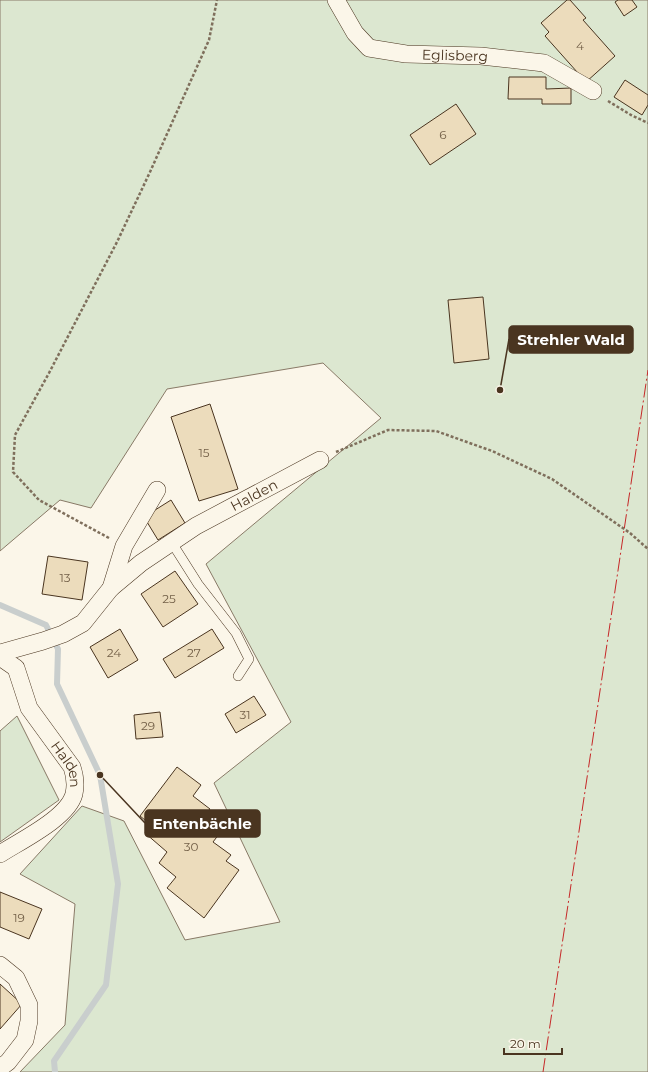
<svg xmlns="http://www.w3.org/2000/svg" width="648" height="1072" font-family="Montserrat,sans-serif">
<rect width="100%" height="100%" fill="#fbf6e9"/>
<path fill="#dce7d0" stroke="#887966" d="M 0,0 L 648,0 L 648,1072 L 20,1072 L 65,1025 L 75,904 L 20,874 L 82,806 L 124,821 L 185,940 L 280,922 L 214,783 L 291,722 L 206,564 L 381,418 L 323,363 L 167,389 L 91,508 L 60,500 L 0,551 Z
M 17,716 L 59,800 L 0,842 L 0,731 Z"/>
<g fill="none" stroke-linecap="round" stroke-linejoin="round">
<path stroke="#c9cecd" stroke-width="6" d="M 0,605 L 46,625 L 58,649 L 57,684 L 100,775 L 118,884 L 106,985 L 54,1061 L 55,1072"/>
</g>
<path fill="#ecdcbc" stroke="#4a3520" d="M 567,0 L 570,0 L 586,18 L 583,20 L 615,56 L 586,82 L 545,36 L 549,32 L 541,23 Z
M 618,0 L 632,0 L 637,7 L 624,16 L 615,2 Z
M 509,77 L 546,77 L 546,89 L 571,88 L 571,104 L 542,104 L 542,99 L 508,99 Z
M 625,80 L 648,95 L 648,105 L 642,115 L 614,97 Z
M 456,104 L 476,134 L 430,165 L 410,135 Z
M 483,297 L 489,359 L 454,363 L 448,300 Z
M 210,404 L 238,489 L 199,501 L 171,417 Z
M 171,500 L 185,523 L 158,540 L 144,517 Z
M 48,556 L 88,562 L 82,600 L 42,594 Z
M 175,571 L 198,604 L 163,627 L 141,594 Z
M 120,629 L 138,660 L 108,678 L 90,647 Z
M 212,629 L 224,648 L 175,678 L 163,659 Z
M 254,696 L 266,715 L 236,733 L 225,714 Z
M 160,712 L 163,737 L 136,739 L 134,715 Z
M 177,767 L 201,785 L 193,796 L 210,809 L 206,814 L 223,829 L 213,842 L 231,855 L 226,861 L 239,870 L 204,918 L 167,888 L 176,877 L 159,863 L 167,852 L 145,833 L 151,825 L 140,816 Z
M 0,892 L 42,909 L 29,939 L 0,927 Z
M 0,984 L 22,1004 L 0,1029 Z"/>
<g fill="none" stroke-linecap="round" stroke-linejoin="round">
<g stroke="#4a3520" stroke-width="10">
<path id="service" d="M 172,543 L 198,584 L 236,633 L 249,659 L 238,676"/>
</g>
<g stroke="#4a3520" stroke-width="18">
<g id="minor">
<path id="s1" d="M 336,0 L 355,33 L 369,48 L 406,54 L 481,56 L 544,63 L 593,91"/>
<path id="s2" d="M 111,588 L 141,563 L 196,526 L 320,460"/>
<path d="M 0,653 L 43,641 L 63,634 L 83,623 L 111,588 L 124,546 L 157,490"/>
<path id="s3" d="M 0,657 L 16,668 L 29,708 L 72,767 C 75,776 76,785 74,794 C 68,818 20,841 0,854"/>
<path d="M 0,965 L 16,978 L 29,1005 L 29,1021 L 25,1040 L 8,1062 L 0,1068"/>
</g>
</g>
<path stroke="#7f6f5c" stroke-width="2.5" stroke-dasharray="3 2" stroke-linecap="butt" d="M 608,101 L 631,115 L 648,123
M 336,452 L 388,430 L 436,431 L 492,451 L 552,479 L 630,533 L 648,549
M 109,538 L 39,500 L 13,472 L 15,435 L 49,373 L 117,242 L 150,172 L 209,40 L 217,0"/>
<use href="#service" stroke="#fbf6e9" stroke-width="9"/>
<use href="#minor" stroke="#fbf6e9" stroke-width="17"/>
<path stroke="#c62828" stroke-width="1" stroke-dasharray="14 3 2 3" stroke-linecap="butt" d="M 543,1072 L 648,370"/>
</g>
<g text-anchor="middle" stroke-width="3" stroke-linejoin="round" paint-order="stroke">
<g font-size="12" fill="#725f47">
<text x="580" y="50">4</text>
<text x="443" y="139">6</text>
<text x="204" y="457">15</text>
<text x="65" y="582">13</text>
<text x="169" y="603">25</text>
<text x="114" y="657">24</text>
<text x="194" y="657">27</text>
<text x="245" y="719">31</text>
<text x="148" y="730">29</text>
<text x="191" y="851">30</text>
<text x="19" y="922">19</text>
</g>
<g font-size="14" fill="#4a3520" stroke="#fbf6e9">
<text dy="5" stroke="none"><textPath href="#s1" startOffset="145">Eglisberg</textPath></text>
<text dy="5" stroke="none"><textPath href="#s2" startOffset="171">Halden</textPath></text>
<text dy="5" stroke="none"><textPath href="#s3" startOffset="130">Halden</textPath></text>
</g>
</g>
<path fill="none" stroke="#4a3520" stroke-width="1.5" d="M500 390L509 339M100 775L145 823"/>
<g fill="#4a3520" stroke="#fbf6e9" stroke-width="1.5">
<circle cx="500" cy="390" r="4"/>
<circle cx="100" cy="775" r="4"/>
</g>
<g fill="#4a3520" stroke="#4a3520" stroke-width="1.5">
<rect x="509" y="326" width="124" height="27" rx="4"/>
<rect x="145" y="810" width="115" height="27" rx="4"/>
</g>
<g font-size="15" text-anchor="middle" font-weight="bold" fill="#fff">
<text x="571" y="345">Strehler Wald</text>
<text x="202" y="829">Entenbächle</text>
</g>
<path d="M504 1048v6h58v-6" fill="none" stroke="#4a3520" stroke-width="2"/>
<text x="510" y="1048" font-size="12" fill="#4a3520" stroke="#fbf6e9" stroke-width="3" paint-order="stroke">20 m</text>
</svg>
